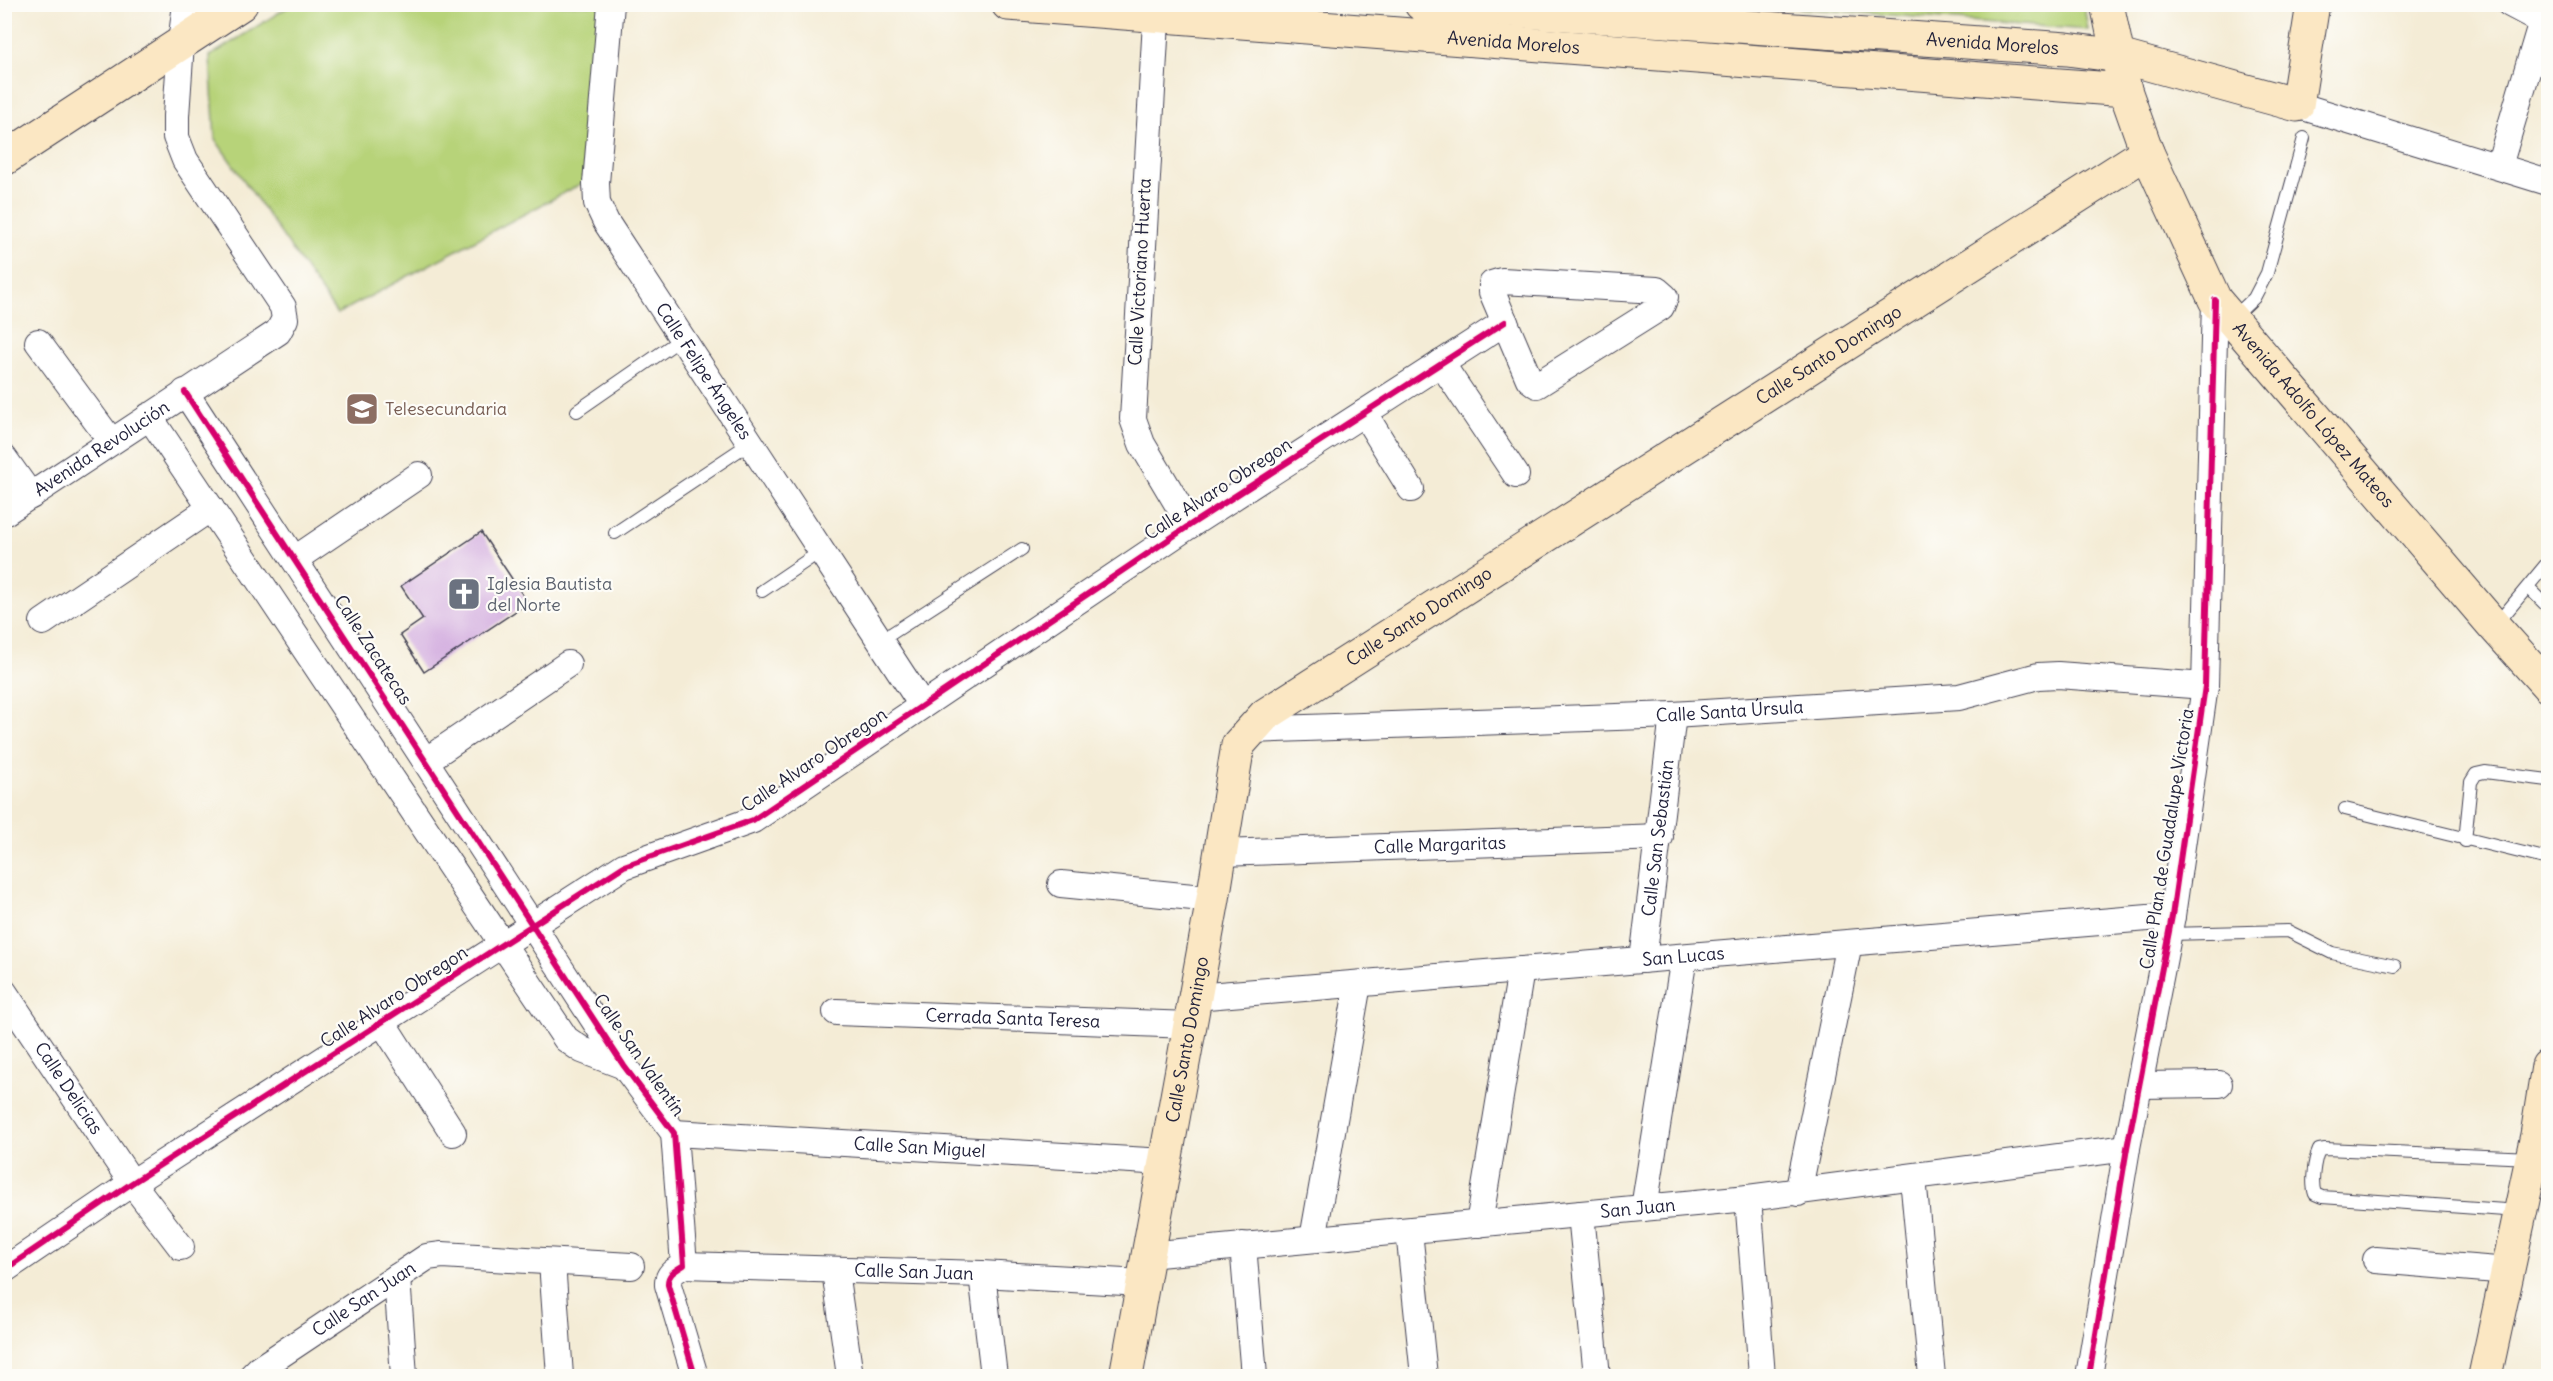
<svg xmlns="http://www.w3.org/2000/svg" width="2553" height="1381" font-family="Delius,sans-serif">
<rect width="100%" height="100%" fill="#fdfcf7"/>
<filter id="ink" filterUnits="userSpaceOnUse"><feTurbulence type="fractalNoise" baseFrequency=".0167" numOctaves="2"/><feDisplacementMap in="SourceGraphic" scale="12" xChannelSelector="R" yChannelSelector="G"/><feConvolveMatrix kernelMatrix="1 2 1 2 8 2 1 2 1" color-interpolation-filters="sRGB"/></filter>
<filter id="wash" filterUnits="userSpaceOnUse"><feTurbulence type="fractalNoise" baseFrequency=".008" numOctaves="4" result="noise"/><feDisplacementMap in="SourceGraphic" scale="24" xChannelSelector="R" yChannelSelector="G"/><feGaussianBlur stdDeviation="1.35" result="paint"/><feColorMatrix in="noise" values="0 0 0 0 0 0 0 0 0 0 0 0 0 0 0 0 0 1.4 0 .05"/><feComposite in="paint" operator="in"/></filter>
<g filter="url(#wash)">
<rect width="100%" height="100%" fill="#f4ecd6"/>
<path fill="#b7d379" stroke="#6c7a5a" stroke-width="1.5" d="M 291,5 L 603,5 L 592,178 L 337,314 L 215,139 L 210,56 Z
M 1759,5 L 2084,5 L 2088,30 Z"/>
<g id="blocks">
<path fill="#d0a8de" d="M 481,532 L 528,603 L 424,672 L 400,635 L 423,619 L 401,586 Z"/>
</g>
</g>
<g filter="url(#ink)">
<use href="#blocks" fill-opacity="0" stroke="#424052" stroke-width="1.5"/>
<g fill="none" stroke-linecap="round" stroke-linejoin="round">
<g stroke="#424052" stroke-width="14">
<path id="service" d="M 2233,318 L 2254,298 L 2267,273 L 2304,138
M 577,411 L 681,339
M 615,533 L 750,443
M 2528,587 L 2548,607
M 762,591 L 821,551
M 2495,626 L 2548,562
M 880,641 L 1022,549
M 2345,809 L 2548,859
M 2465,841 L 2471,782 L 2476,774 L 2485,772 L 2548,780
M 2169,934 L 2288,931 L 2332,953 L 2395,966
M 2519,1211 L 2322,1197 L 2315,1194 C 2311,1183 2314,1161 2319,1150 L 2325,1149 L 2531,1158"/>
</g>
<g stroke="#424052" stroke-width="28">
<g id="minor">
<path id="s1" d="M 611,4 L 596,183 L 597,203 L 606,222 L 922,705"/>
<path d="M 1157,4 L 1133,419 L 1142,444 L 1190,525"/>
<path d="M 2510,4 L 2542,21"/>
<path d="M 2297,105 L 2548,182"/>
<path d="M 2499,166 L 2547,4"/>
<path d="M 1502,281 L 1657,290 L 1665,297 L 1661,307 L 1537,385 L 1529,379 L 1492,292 L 1492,284 Z"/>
<path d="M 38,342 L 111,441"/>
<path d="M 1441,363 L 1516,475"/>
<path d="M 185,392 L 624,1066 L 674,1133 L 684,1265 C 676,1270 667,1274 668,1285 L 695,1376"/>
<path d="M 1364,413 L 1411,489"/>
<path d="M 149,416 L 566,1039 L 582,1050 L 624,1066"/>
<path d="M 4,458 L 31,496"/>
<path id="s2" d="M 4,513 L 278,332 L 285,319 L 283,307 L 185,160 L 176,137 L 176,116 L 181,43 L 186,4"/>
<path d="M 295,559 L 419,475"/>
<path d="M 43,622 L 211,508"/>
<path id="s3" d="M 1250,730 L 1673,715 L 1959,697 L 2038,676 L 2058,675 L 2205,686"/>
<path d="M 427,760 L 568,664"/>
<path id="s4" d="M 1221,853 L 1660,837"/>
<path d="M 1061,884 L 1213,899"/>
<path id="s5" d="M 1643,960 L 1673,715"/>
<path id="s6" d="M 4,992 L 132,1183 L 181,1247"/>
<path id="s7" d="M 1195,997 L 2172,916"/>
<path id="s8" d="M 836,1012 L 1190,1025"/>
<path d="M 382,1022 L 453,1133"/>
<path d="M 2141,1085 L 2219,1084"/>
<path id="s9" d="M 674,1133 L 1165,1162"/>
<path d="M 1913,1178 L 1932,1376"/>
<path d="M 1798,1193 L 1849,943"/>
<path d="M 1748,1198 L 1762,1376"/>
<path d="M 1644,1208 L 1684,957"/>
<path d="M 1581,1214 L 1597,1376"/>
<path d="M 1479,1224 L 1521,970"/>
<path d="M 1409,1231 L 1424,1376"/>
<path d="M 1313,1239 L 1358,984"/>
<path d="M 1243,1245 L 1254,1376"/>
<path id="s10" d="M 1148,1255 L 1748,1198 L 2127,1148"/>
<path d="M 2376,1260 L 2509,1271"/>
<path d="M 552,1262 L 560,1376"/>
<path id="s11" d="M 684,1265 L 982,1274 L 1142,1283"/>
<path d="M 4,1270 L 132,1183 L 624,866 L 753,820 L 1190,525 L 1505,322"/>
<path d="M 835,1271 L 850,1376"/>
<path d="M 982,1274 L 994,1376"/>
<path d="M 397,1277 L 404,1376"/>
<path id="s12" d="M 252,1376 L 259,1369 L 427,1257 L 442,1255 L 631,1266"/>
<path d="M 2089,1376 L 2127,1148 L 2172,916 L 2205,686 L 2215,300"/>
</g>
</g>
<g stroke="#424052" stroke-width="35">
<g id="secondary">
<path id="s13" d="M 1008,4 L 2125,90"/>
<path id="s14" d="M 1421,4 L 2067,49 L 2119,56 L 2297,105 L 2313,4"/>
<path id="s15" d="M 2107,4 L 2125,90 L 2147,152 L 2215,300 L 2494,626 L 2548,686"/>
<path d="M 4,159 L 241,4"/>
<path id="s16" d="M 1126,1376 L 1213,899 L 1238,745 L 1265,715 L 2147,152"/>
<path d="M 2485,1376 L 2537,1135 L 2548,1066"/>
</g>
</g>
<use href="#service" stroke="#fff" stroke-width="12"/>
<use href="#minor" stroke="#fff" stroke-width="26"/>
<use href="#secondary" stroke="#fbe7c3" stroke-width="33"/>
<g stroke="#fdfcf7" stroke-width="10">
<path id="cycleway" d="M 185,392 L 624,1066 L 674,1133 L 684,1265 C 676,1270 667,1274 668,1285 L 695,1376
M 4,1270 L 132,1183 L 624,866 L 753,820 L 1190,525 L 1505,322
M 2089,1376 L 2127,1148 L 2172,916 L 2205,686 L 2215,300"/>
</g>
<use href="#cycleway" stroke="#d6006c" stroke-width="6"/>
</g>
</g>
<defs>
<g id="school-square" transform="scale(1.725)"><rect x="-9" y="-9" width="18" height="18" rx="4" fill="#8d6e63" stroke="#fdfcf7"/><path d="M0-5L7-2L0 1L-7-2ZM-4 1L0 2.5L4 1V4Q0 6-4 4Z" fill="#fff"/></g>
<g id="church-square" transform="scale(1.725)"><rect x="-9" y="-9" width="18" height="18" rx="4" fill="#6b7280" stroke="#fdfcf7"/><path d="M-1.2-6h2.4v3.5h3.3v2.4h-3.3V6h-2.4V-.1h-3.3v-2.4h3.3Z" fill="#fff"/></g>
</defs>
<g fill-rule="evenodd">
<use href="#school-square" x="362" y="409"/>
<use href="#church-square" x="464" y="594"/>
</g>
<g text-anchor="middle" stroke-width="4.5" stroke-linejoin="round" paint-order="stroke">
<g font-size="18" fill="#22223b" stroke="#fdfcf7">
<text dy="6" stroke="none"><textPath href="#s13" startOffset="507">Avenida Morelos</textPath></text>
<text dy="6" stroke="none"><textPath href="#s14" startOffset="573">Avenida Morelos</textPath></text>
<text transform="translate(1140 272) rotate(-87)" y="6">Calle Victoriano Huerta</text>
<text dy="6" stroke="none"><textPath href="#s16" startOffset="1350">Calle Santo Domingo</textPath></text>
<text dy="6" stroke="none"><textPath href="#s1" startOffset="399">Calle Felipe Ángeles</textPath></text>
<text dy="6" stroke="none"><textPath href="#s15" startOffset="468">Avenida Adolfo López Mateos</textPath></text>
<text dy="6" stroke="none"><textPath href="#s2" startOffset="117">Avenida Revolución</textPath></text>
<text transform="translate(1218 489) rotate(-33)" y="6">Calle Alvaro Obregon</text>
<text dy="6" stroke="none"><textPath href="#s16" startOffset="864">Calle Santo Domingo</textPath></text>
<text transform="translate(373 650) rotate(57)" y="6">Calle Zacatecas</text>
<text dy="6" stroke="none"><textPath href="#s3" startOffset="480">Calle Santa Úrsula</textPath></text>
<text transform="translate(814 760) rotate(-34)" y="6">Calle Alvaro Obregon</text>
<text dy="6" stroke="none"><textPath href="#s5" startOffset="123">Calle San Sebastián</textPath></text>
<text transform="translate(2167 839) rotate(-81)" y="6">Calle Plan de Guadalupe Victoria</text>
<text dy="6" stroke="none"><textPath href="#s4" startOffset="219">Calle Margaritas</textPath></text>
<text dy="6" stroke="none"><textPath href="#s7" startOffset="490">San Lucas</textPath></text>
<text transform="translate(394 997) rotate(-33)" y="6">Calle Alvaro Obregon</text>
<text dy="6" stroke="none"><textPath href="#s8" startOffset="177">Cerrada Santa Teresa</textPath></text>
<text dy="6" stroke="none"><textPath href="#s16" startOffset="342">Calle Santo Domingo</textPath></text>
<text transform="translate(639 1055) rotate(55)" y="6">Calle San Valentín</text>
<text dy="6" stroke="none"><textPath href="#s6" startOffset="116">Calle Delicias</textPath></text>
<text dy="6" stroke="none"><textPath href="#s9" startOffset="246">Calle San Miguel</textPath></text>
<text dy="6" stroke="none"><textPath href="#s10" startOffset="492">San Juan</textPath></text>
<text dy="6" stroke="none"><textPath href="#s11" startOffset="230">Calle San Juan</textPath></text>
<text dy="6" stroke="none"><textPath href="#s12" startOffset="136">Calle San Juan</textPath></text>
</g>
<g font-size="18" fill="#785e54" stroke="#fdfcf7" text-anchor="start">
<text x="385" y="415">Telesecundaria</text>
</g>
<g font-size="18" fill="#5b616d" stroke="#fdfcf7" text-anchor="start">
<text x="487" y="590">Iglesia Bautista<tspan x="487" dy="21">del Norte</tspan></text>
</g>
</g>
<rect width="2553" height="1381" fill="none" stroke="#fdfcf7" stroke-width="24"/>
</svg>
